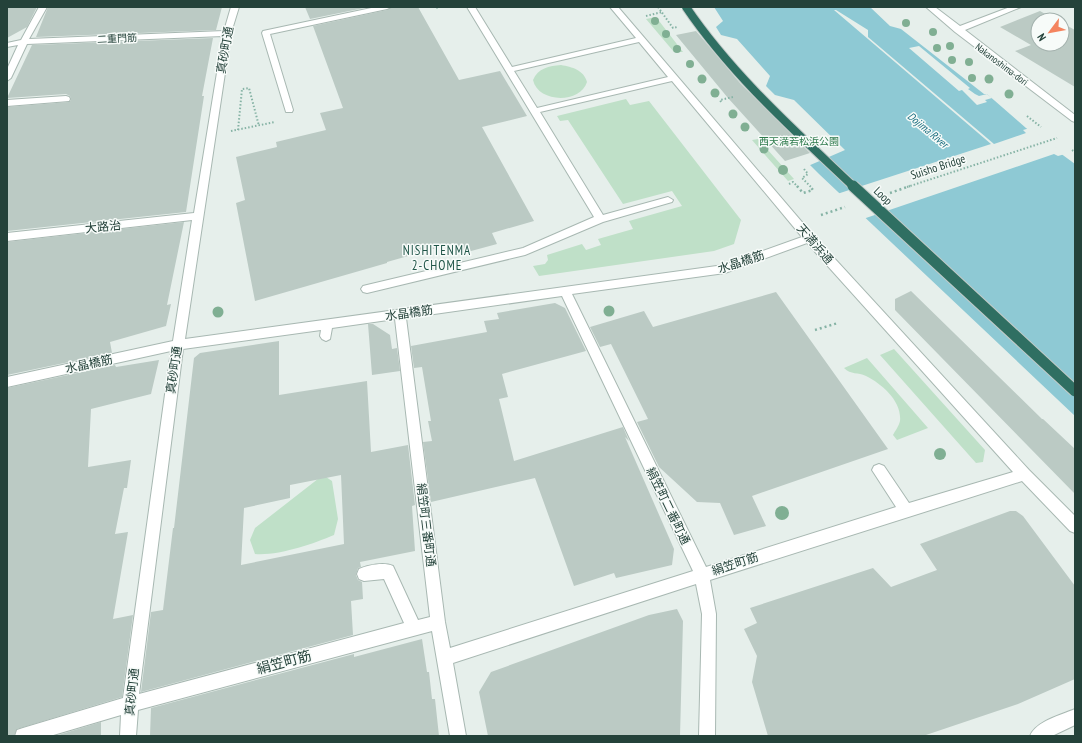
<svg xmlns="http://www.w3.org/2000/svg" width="1082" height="743" font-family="'PT Sans Narrow','Noto Sans JP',sans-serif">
<rect width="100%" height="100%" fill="#e6efeb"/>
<path fill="#bfe0c8" d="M 656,17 L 683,52 L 674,52 L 646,19 Z
M 561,65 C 572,67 584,70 587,82 C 580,104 538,103 533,80 C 538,68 549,66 561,65 Z
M 626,99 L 630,105 L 649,101 L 741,220 L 734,244 L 714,251 L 539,276 L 533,266 L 545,264 L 548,260 L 547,255 L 582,244 L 586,250 L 601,245 L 598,239 L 633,229 L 629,221 L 682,206 L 672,191 L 623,204 L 568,120 L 560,121 L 557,116 Z
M 758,139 L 794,179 L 788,181 L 752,140 Z
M 894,349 L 985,450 L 983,462 L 976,463 L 880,355 Z
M 867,358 L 928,428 L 897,440 L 893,435 C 895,431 899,426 900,421 C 902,401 882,384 866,376 C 858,372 851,375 844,368 Z
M 323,475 L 332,481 L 338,519 L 334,535 C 313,544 278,556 255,554 L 250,540 L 255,528 Z"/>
<path fill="#8ec9d4" d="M 666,7 L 870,7 L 890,26 L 901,29 L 984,94 L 987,94 L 1026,128 L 1075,164 L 1075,416 L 819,174 L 739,94 Z"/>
<path fill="#e6efeb" d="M 664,7 L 714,7 L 723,21 L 716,27 L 721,35 L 737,39 L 770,76 L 766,86 L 775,95 L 794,100 L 845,150 L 808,166 L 737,95 Z
M 834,10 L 836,10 L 868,30 L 868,37 L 994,144 L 1026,133 L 1023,130 L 1030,128 L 1065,154 L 1058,156 L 1054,154 L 863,219 L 837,194 L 991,144 Z
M 919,46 L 970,88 L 968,89 L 975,94 L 979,96 L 987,94 L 992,98 L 985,100 L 987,102 L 977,105 L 962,90 L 959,91 L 909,48 Z"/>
<path fill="#bbcac4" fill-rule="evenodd" d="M 7,7 L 37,7 L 27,27 L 7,38 Z
M 48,7 L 222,7 L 216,30 L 36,37 Z
M 305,7 L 369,7 L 310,19 Z
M 392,7 L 418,7 L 459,80 L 500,71 L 527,116 L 482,127 L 534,221 L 492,233 L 497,244 L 460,254 L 454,243 L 387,262 L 387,263 L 255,301 L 236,203 L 245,200 L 236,157 L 277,147 L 276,142 L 326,130 L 320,113 L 343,108 L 313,26 L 387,10 Z
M 1040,11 L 1056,20 L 1038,20 L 1038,44 L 1062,44 L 1062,23 L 1075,30 L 1075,87 L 1015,51 L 1031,45 L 1000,27 Z
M 696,31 L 740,83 L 810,153 L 785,161 L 728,98 L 676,35 Z
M 213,38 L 202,96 L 204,96 L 186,212 L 7,231 L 7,107 L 69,102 L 71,100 L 70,96 L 66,94 L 7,98 L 32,45 Z
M 184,222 L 167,305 L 171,304 L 166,326 L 110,342 L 112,353 L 7,375 L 7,242 Z
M 911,291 L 1042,419 L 1043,419 L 1075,449 L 1075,494 L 895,310 L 895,299 Z
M 776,292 L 888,449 L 752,496 L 766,526 L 734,535 L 720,503 L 697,502 L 659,467 L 637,422 L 648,419 L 611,344 L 600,347 L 590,327 L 644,311 L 653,327 Z
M 555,303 L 565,308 L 586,351 L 502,374 L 508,397 L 499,399 L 514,461 L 623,427 L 629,441 L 625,437 L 674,549 L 672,565 L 616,578 L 614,573 L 574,586 L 535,478 L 431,502 L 423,442 L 432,441 L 428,421 L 431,421 L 422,367 L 414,368 L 411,346 L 487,332 L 484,321 L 499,319 L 497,313 Z
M 368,324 L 373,324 L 390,335 L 392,349 L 397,348 L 400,371 L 372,375 Z
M 279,341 L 279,395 L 367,381 L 371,452 L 408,445 L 415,505 L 412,506 L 415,551 L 360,562 L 361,567 L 358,568 L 356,575 L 358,580 L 362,582 L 363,599 L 351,601 L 353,635 L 141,692 L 151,612 L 163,610 L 173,528 L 174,528 L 194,358 L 200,353 ZM 341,475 L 344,544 L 241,565 L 244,508 L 290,498 L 290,485 Z
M 159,360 L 151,394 L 91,409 L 88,467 L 131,460 L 127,488 L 124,488 L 115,534 L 128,532 L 113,619 L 133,615 L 122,697 L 17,729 L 14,736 L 7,736 L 7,388 L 115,365 L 116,367 Z
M 1010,511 L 1016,511 L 1023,516 L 1075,586 L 1075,679 L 1018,704 L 923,736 L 768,736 L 752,682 L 757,656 L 744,629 L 757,623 L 750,608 L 873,568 L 891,587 L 937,570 L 920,544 Z
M 677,609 L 683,621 L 680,736 L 488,736 L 479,692 L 491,672 L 649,615 Z
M 422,639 L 427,672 L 429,672 L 432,699 L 435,699 L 439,736 L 150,736 L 151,708 L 354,654 L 354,657 Z
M 101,722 L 101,736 L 55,736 Z"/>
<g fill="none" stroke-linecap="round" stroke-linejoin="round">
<g stroke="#a8b8b2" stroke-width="2">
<path id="minor" d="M 39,7 L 47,7 L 29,39 L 224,31 L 231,7 L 239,7 L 231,33 L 185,339 L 724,265 L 802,237 L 672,81 L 540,112 L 603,215 L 668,197 L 673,200 L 672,202 L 603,222 L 525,255 L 367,293 L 363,292 L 361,289 L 363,286 L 367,285 L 523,248 L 594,217 L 467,7 L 475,7 L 512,67 L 636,38 L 610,7 L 618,7 L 813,235 L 1029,470 L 1075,516 L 1075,533 L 1070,531 L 1022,481 L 710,580 L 716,614 L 715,736 L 699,736 L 702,614 L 696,584 L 453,663 L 466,736 L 450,736 L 432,631 L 138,710 L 136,736 L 120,736 L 121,715 L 50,736 L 15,736 L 17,730 L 23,728 L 123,698 L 171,351 L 7,387 L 7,377 L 173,341 L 192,220 L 7,241 L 7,233 L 194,213 L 223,36 L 27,44 L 11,78 L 7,81 L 7,69 L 18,45 L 7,47 L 7,43 L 21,40 ZM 639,42 L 668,77 L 537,108 L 514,71 ZM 807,243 L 1013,472 L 909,503 L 884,466 L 879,464 L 874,466 L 872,470 L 896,507 L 706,567 L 572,294 L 725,273 ZM 562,296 L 693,571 L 450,648 L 445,622 L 406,318 ZM 395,319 L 430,617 L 418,620 L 393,566 C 384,562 368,565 359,569 L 357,574 L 359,579 L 364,581 L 384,579 L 404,623 L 139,694 L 183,349 L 321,330 L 320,336 L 322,339 L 326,341 L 330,339 L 332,328 Z
M 376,7 L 391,7 L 387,9 L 270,34 L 293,110 L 292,112 L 286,112 L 262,33 L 263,31 Z
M 926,7 L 935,7 L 960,26 L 1010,7 L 1021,7 L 965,30 L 1075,115 L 1075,122 L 1072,121 L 955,32 Z
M 66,96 L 69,97 L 70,99 L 69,101 L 7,106 L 7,100 Z
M 1075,709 L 1075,725 L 1052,736 L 1030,736 C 1036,721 1061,715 1075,709 Z"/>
</g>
<path stroke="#86b3a5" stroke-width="2" stroke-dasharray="1.5 2" stroke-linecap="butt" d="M 437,7 L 437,10
M 658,7 L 673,28 L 677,27
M 646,16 L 662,12
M 721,102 L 720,100 L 733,97
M 1027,116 L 1041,127
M 238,130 L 242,89 L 249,88 L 259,126
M 231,131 L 275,122
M 1072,150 L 1075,152
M 804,169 L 808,174 L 802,178 L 811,187
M 789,184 L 793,182 L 798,187
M 907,187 L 1057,138"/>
<path stroke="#86b3a5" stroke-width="2.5" stroke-dasharray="2 3" stroke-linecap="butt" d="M 797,186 L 803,193 L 813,190 L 810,186
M 890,193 L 910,186
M 821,215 L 845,207
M 815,330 L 838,323"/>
<use href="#minor" fill="#fff" fill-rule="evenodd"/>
<g stroke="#c2cac8" stroke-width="10" stroke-linecap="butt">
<path id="highway-bridge-far1" d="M 686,7 C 732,75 795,131 854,187"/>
</g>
<g stroke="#c2cac8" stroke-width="13" stroke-linecap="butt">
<path id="highway-bridge" d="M 853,186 L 1075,391"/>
</g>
<use href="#highway-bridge-far1" stroke="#2f6f62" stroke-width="8"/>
<use href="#highway-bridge" stroke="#2f6f62" stroke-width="11"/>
</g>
<g fill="#80af93">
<circle cx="655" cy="21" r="4"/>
<circle cx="906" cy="23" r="4"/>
<circle cx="933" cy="32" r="4"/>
<circle cx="666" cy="34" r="4"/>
<circle cx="950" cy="46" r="4"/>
<circle cx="937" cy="48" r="4"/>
<circle cx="677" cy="49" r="4"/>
<circle cx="952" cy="60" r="4"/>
<circle cx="969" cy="62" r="4"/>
<circle cx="690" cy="64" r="4"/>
<circle cx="972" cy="78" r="4"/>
<circle cx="702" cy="79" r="4.5"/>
<circle cx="989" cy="79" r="4.5"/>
<circle cx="715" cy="93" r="4.5"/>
<circle cx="1009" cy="94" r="4.5"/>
<circle cx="733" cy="114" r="4.5"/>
<circle cx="745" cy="127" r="4.5"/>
<circle cx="764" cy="149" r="4.5"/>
<circle cx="783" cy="170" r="5"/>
<circle cx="609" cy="311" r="5.5"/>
<circle cx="218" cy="312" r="5.5"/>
<circle cx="940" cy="454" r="6"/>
<circle cx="782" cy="513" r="7"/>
</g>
<g text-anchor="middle" stroke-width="3" stroke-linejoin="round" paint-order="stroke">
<g font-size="10" fill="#24423a" stroke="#f7fbf9">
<text transform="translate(117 38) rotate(-3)" y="4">二重門筋</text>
<text transform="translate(1002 64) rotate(37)" y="4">Nakanoshima-dori</text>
</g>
<g font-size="10" fill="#2d7a4b" stroke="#f7fbf9">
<text x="799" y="145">西天満若松浜公園</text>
</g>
<g font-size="11" font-style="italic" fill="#1c6f80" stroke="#f7fbf9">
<text transform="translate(928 130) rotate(40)" y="4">Dojima River</text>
</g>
<g font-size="12" fill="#24423a" stroke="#f7fbf9">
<text transform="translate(225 50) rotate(-80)" y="4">真砂町通</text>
<text transform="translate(938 167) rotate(-18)" y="4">Suisho Bridge</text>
<text transform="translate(883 196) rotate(43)" y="4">Loop</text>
<text transform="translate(103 227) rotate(-6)" y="4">大路治</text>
<text transform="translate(815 244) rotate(49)" y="4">天満浜通</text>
<text transform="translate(741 262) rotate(-18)" y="4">水晶橋筋</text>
<text transform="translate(409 313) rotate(-8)" y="4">水晶橋筋</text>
<text transform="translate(89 364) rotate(-12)" y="4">水晶橋筋</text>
<text transform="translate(174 370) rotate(-82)" y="4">真砂町通</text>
<text transform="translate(668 506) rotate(64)" y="4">絹笠町二番町通</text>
<text transform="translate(426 525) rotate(83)" y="4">絹笠町三番町通</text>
<text transform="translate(735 564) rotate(-18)" y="4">絹笠町筋</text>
<text transform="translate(132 692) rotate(-84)" y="4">真砂町通</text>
</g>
<g font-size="13" letter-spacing="1" fill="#1f5548" stroke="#f7fbf9">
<text x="437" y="255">NISHITENMA<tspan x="437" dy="15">2-CHOME</tspan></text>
</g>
<g font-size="14" fill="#24423a" stroke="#f7fbf9">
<text transform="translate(284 662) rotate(-15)" y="5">絹笠町筋</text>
</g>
</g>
<rect width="1082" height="743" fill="none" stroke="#24423a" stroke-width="16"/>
<g transform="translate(1050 32) rotate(238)"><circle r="19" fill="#f7fbf9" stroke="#a3b1ad"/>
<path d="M0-3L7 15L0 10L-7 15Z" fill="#f4845f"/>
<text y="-6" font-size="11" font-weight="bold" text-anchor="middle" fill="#24423a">N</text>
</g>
</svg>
